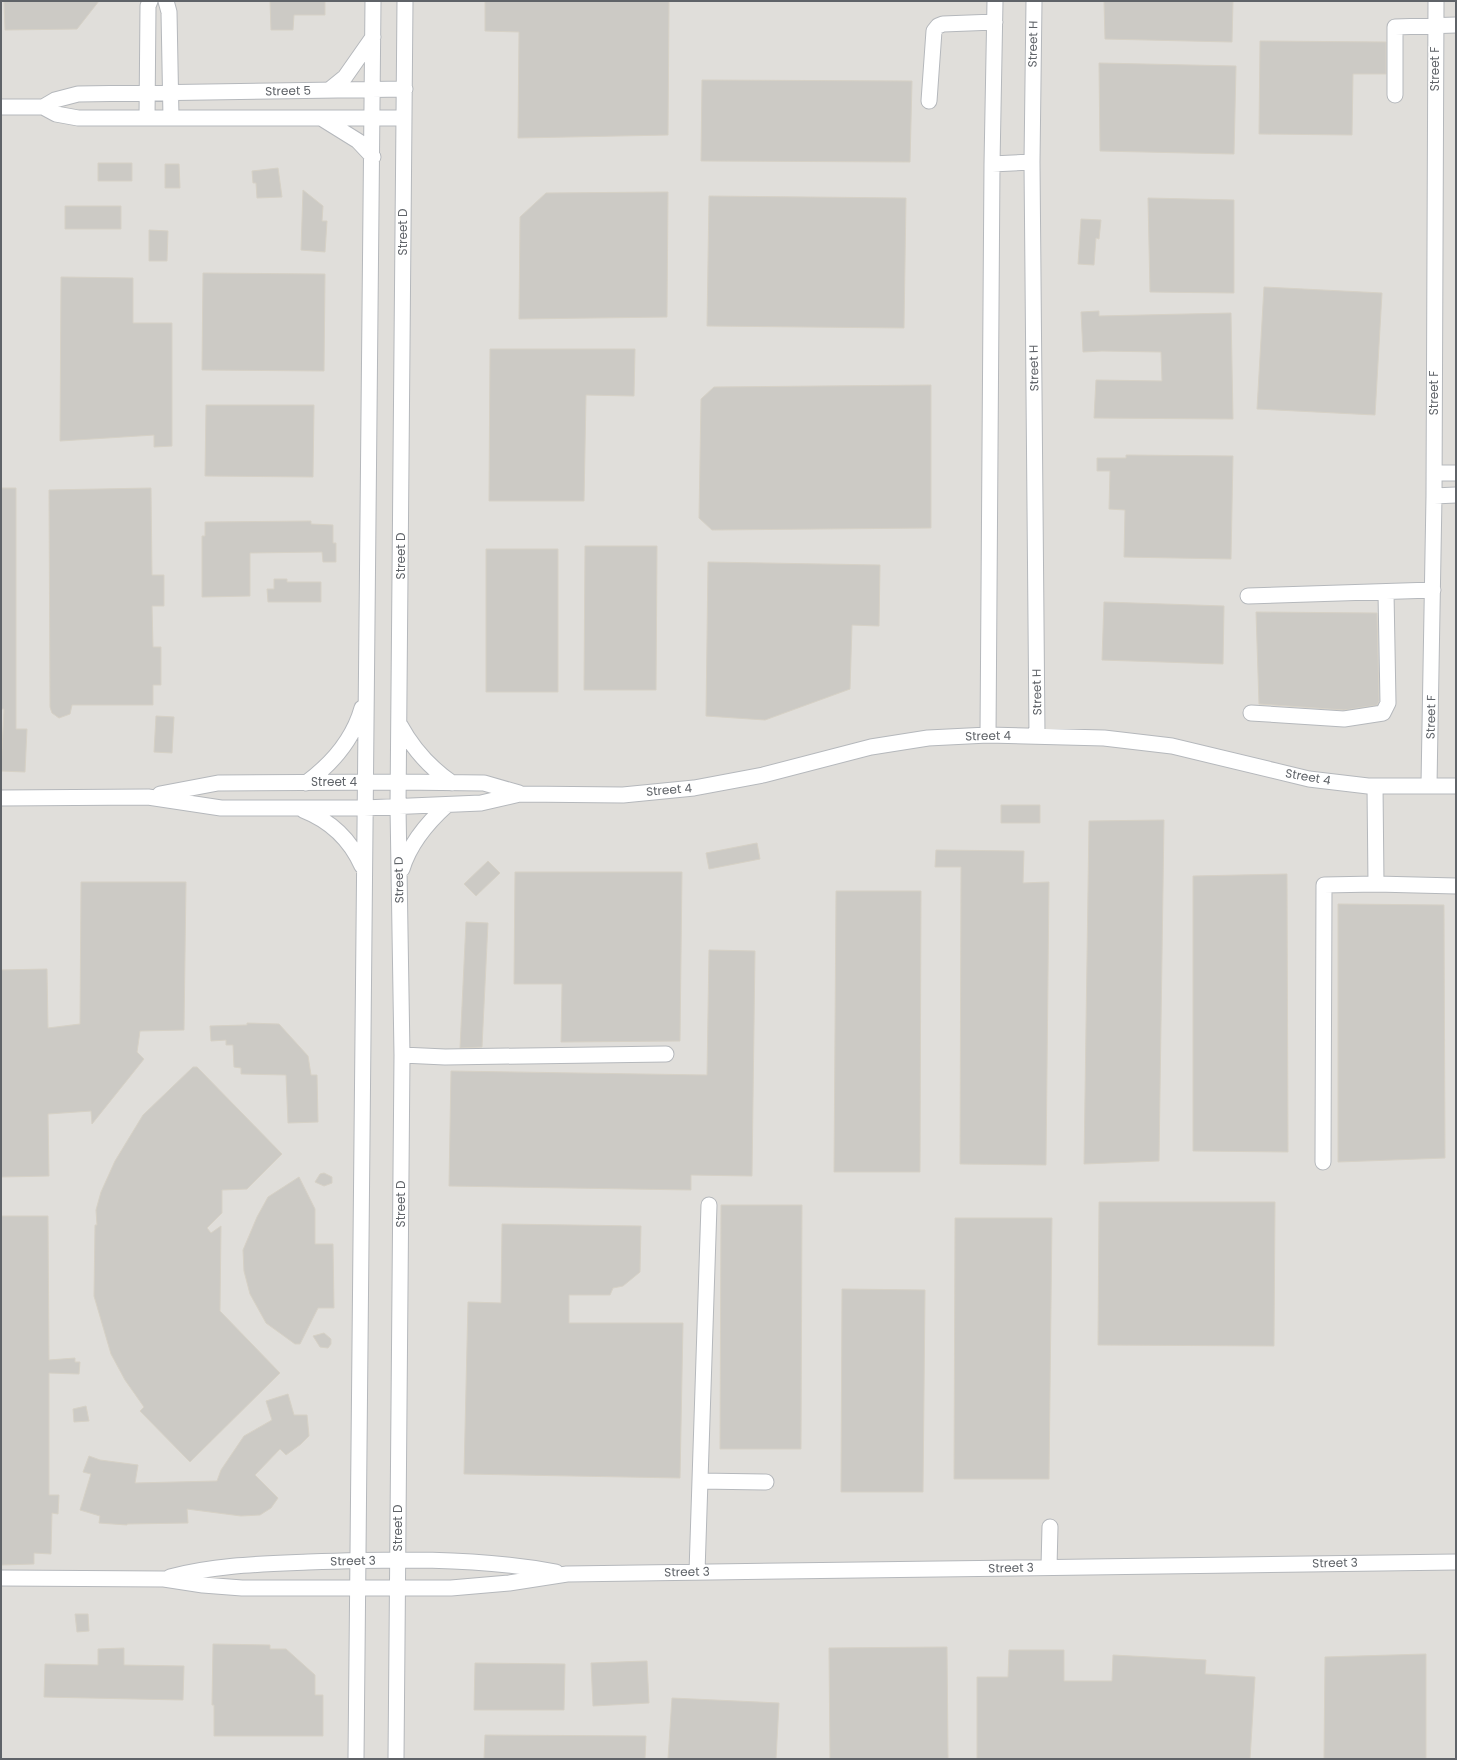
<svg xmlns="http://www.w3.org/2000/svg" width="1457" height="1760" font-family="Poppins,sans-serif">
<rect width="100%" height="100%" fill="#f1efe8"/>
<path fill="#e0deda" d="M 1,1 L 1456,1 L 1456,1759 L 1,1759 Z"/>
<path fill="#cccac5" stroke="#d6d1c6" d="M 4,1 L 99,1 L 77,29 L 5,30 Z
M 270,1 L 325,1 L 325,15 L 294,15 L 293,30 L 271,30 Z
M 485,1 L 669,1 L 668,135 L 518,138 L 519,32 L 485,31 Z
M 1104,1 L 1233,1 L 1232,42 L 1105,39 Z
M 1260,41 L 1386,42 L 1386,74 L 1353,74 L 1352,135 L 1259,134 Z
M 1099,63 L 1236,66 L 1234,154 L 1100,151 Z
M 702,80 L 912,81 L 910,162 L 701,161 Z
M 98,163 L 132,163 L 132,181 L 98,181 Z
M 165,164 L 179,164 L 180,188 L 165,188 Z
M 278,168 L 282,197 L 257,198 L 256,183 L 253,183 L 252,171 Z
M 303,190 L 323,206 L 322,221 L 327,221 L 325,252 L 301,250 Z
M 668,192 L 667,317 L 519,319 L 520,217 L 546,193 Z
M 709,196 L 906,198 L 904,328 L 707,326 Z
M 1148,198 L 1234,200 L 1234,293 L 1150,292 Z
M 65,206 L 121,206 L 121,229 L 65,229 Z
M 1081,219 L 1101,220 L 1099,239 L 1096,238 L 1094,265 L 1078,264 Z
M 149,230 L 168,231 L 167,261 L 149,261 Z
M 203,273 L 325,274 L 324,371 L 202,370 Z
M 61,277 L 133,278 L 133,323 L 172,323 L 172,446 L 154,447 L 154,435 L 60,441 Z
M 1264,287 L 1382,293 L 1375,415 L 1257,409 Z
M 1099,311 L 1099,316 L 1231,313 L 1233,419 L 1094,418 L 1096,380 L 1162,381 L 1161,352 L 1102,351 L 1083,352 L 1081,312 Z
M 490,349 L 635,349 L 634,396 L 586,395 L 584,501 L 489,501 Z
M 931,385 L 931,528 L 712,530 L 699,518 L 701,399 L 714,387 Z
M 206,405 L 314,405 L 313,477 L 205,476 Z
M 1126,455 L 1233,456 L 1231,559 L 1124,557 L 1125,510 L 1109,509 L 1110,471 L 1097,471 L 1097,458 L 1126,458 Z
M 1,488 L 16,488 L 16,729 L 27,729 L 25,772 L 1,771 L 4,709 L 1,709 Z
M 151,488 L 152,575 L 164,575 L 164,606 L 152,606 L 153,647 L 161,647 L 161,685 L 153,685 L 153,705 L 72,705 L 70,714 L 59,718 L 52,713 L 50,707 L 49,490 Z
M 311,521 L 311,524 L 333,525 L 333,543 L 336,543 L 336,562 L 323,562 L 322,552 L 250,553 L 250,596 L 202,597 L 202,536 L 205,536 L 205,522 Z
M 585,546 L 657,546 L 656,690 L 584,690 Z
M 486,549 L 558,549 L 558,692 L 486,692 Z
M 708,562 L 880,565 L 879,626 L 852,625 L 850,689 L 765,720 L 706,716 Z
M 274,579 L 287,579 L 287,582 L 321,582 L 321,602 L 268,602 L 267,589 L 274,589 Z
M 1104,602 L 1224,606 L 1223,664 L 1102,660 Z
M 1256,612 L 1377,613 L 1379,701 L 1377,705 L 1344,710 L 1259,704 Z
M 156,716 L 174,717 L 172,753 L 154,752 Z
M 1001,805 L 1040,805 L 1040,823 L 1001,823 Z
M 1164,820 L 1159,1161 L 1084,1164 L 1089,821 Z
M 757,843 L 760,859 L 709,869 L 706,853 Z
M 936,850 L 1024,851 L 1023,883 L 1049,882 L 1046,1165 L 960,1164 L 961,867 L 935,867 Z
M 488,861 L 500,873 L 476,896 L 464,884 Z
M 515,872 L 682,872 L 680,1041 L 561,1042 L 562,984 L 514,984 Z
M 1287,874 L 1288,1152 L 1193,1151 L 1193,876 Z
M 81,882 L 186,882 L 184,1030 L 140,1031 L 137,1052 L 144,1059 L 92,1124 L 91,1111 L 48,1114 L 49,1176 L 1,1177 L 1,970 L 47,969 L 48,1028 L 80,1024 Z
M 836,891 L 921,891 L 920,1172 L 834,1172 Z
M 1338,904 L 1444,905 L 1445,1158 L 1338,1162 Z
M 466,922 L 488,923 L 482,1047 L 460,1048 Z
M 709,950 L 755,951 L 752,1176 L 691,1175 L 691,1190 L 449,1186 L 451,1071 L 707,1075 Z
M 247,1023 L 279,1024 L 308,1056 L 311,1075 L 317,1075 L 318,1122 L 288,1123 L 286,1075 L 241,1074 L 241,1068 L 234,1067 L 233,1045 L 226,1045 L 226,1040 L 211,1041 L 210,1026 L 247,1025 Z
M 193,1067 L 197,1067 L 282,1154 L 247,1189 L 222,1190 L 222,1213 L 207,1228 L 211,1233 L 221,1226 L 220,1311 L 280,1373 L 190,1462 L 140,1411 L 144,1407 L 125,1380 L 111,1354 L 94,1296 L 95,1225 L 97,1225 L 96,1210 L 101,1192 L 115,1161 L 143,1115 Z
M 324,1173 L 332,1177 L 332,1183 L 324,1186 L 315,1182 L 320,1174 Z
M 299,1177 L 315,1209 L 315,1244 L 333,1244 L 334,1308 L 318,1308 L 300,1344 L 295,1344 L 266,1323 L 250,1294 L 244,1271 L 243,1250 L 257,1217 L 268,1197 Z
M 1099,1202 L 1275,1202 L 1274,1346 L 1098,1345 Z
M 721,1205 L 802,1205 L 801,1449 L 720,1449 Z
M 1,1216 L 48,1216 L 49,1360 L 75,1358 L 75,1362 L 80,1362 L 79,1374 L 49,1373 L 49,1495 L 59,1495 L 58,1514 L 52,1513 L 51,1554 L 34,1553 L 34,1564 L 1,1565 Z
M 955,1218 L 1052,1218 L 1049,1479 L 954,1479 Z
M 502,1224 L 641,1226 L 640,1272 L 623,1286 L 613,1288 L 610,1295 L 569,1295 L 569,1323 L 683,1323 L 680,1478 L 464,1474 L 468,1302 L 501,1303 Z
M 842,1289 L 925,1290 L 923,1492 L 841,1492 Z
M 324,1333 L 331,1339 L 331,1344 L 328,1348 L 320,1347 L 313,1336 Z
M 288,1394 L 294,1415 L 307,1415 L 309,1436 L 301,1444 L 286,1455 L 280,1449 L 255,1475 L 278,1498 L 271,1508 L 260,1515 L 241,1516 L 187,1509 L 188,1523 L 127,1524 L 127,1525 L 99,1523 L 100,1516 L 80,1510 L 91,1474 L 83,1472 L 89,1456 L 100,1460 L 138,1465 L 135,1483 L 217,1481 L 221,1470 L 244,1436 L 272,1420 L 266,1401 Z
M 86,1406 L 89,1421 L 74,1422 L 73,1409 Z
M 75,1614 L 88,1614 L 89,1631 L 77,1632 Z
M 213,1644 L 270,1645 L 270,1649 L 286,1649 L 315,1675 L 315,1695 L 323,1695 L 323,1736 L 214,1736 L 214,1705 L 212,1705 Z
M 947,1647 L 948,1759 L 830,1759 L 829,1648 Z
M 124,1648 L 124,1665 L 184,1666 L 183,1700 L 44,1697 L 45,1664 L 98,1665 L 98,1649 Z
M 1009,1650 L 1064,1650 L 1064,1681 L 1112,1681 L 1113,1655 L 1206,1660 L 1205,1674 L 1255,1677 L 1250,1759 L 977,1759 L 977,1677 L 1008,1677 Z
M 1426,1654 L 1426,1759 L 1324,1759 L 1325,1657 Z
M 647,1661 L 649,1703 L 593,1706 L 591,1663 Z
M 475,1663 L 565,1664 L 564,1710 L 474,1710 Z
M 672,1698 L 779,1703 L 776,1759 L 668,1759 Z
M 485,1735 L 646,1736 L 645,1759 L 484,1759 Z"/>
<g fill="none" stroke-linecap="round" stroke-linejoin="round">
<g stroke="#b5b8bc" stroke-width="17">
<path id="minor" d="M 166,1 L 169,12 L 171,118
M 1034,1 L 1032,162 L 1037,736
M 329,90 L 345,77 L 373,37
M 1395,95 L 1395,27 L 1456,25
M 929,101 L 934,31 L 938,26 L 943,24 L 995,22
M 1,107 L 43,107 L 56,114 L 78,118 L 404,118
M 43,107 L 55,100 L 78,94 L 405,89
M 147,118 L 148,6 L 150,1
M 321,118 L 358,141 L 373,157
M 992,164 L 1032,162
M 1434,473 L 1456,473
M 1434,496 L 1456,495
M 1248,596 L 1433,590
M 1251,713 L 1344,719 L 1383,713 L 1388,703 L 1386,593
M 400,725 C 413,749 429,767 452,783
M 988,735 L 992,164 L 995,1
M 306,783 C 333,763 353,740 362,708
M 1429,785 L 1434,496 L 1436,1
M 1375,786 L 1376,884 L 1456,886
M 160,794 L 218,783 L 399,782 L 484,783 L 519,793
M 1,798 L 148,797 L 221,808 L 364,808 L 481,803 L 520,794 L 623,795 L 694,788 L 763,775 L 871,747 L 928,738 L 988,735 L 1104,738 L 1172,746 L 1309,779 L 1368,786 L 1456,786
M 303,810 C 331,821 350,839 362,866
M 402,869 C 410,843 427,823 447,805
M 402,1055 L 445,1057 L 666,1054
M 1323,1162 L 1324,885 L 1376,884
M 700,1481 L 766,1482
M 1049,1567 L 1050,1527
M 697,1572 L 709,1205
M 170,1577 C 215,1565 261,1564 308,1562 C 390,1559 475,1557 556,1572
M 1,1578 L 164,1579 L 203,1585 L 242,1588 L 451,1588 L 509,1583 L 567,1574 L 1456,1562
M 356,1759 L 373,1
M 396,1759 L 402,1055 L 398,807 L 405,1"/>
</g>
<use href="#minor" stroke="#fff" stroke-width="15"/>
</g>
<g text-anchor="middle" stroke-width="3" stroke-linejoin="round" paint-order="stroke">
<g font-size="12" fill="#5f6368" stroke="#fff">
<text transform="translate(1033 44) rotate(-89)" y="4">Street H</text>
<text transform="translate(1435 69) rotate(-90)" y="4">Street F</text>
<text transform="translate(288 91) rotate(-1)" y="4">Street 5</text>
<text transform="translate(403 232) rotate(-90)" y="4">Street D</text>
<text transform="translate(1034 368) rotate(-91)" y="4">Street H</text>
<text transform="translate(1434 393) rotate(-90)" y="4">Street F</text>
<text transform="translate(401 556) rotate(-90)" y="4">Street D</text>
<text transform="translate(1037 692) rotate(-91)" y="4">Street H</text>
<text transform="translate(1431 717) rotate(-89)" y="4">Street F</text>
<text transform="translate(988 736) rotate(-1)" y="4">Street 4</text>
<text transform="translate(1308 777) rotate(10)" y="4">Street 4</text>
<text x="334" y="786">Street 4</text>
<text transform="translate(669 790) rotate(-5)" y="4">Street 4</text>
<text transform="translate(399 880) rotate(-91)" y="4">Street D</text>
<text transform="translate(401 1204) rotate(-90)" y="4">Street D</text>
<text transform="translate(398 1528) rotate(-90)" y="4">Street D</text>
<text transform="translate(353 1561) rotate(-1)" y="4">Street 3</text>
<text transform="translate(1335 1563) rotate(-1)" y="4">Street 3</text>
<text transform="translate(1011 1568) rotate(-1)" y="4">Street 3</text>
<text transform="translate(687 1572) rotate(-1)" y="4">Street 3</text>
</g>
</g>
<rect width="1457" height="1760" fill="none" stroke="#5f6368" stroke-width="4"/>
</svg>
